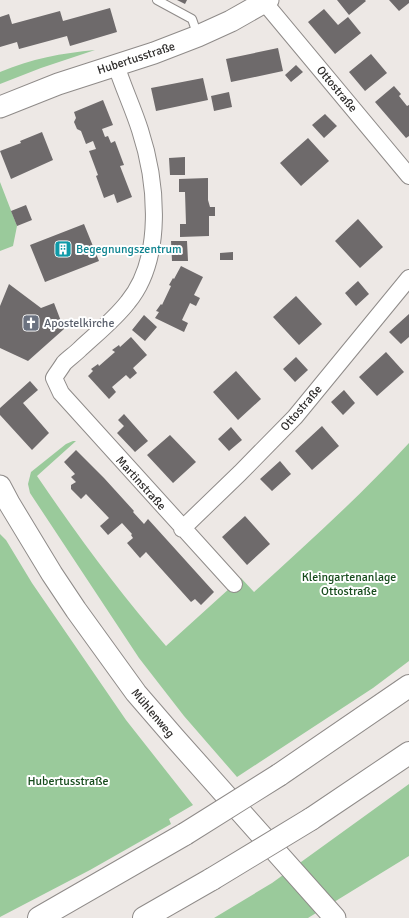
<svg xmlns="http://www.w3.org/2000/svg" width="409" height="918" font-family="Signika,sans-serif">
<rect width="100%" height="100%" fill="#ede8e5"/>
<path fill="#9aca9b" d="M 95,50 L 41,68 L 0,84 L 0,72 C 31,59 62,53 95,50 Z
M 0,182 L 17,226 L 13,246 L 0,251 Z
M 73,441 L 76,441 L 37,476 C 77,535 119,592 166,646 L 241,578 L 254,592 C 307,544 360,496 409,443 L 409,661 L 373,688 L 237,777 L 184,716 L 139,658 L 30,493 L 28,484 L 31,472 L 66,444 Z
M 0,534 L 6,540 L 32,583 L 126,720 L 193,805 L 169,819 L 171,824 L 90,870 L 0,917 Z
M 409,784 L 409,856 L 308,918 L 214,918 L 272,883 Z"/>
<path fill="#6e6a6b" d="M 177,0 L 187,0 L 185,4 Z
M 337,0 L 365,0 L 366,1 L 349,15 Z
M 389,0 L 409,0 L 409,3 L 399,11 Z
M 110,8 L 117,32 L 70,46 L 67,36 L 19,49 L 17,42 L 0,47 L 0,17 L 9,14 L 12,24 L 60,11 L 63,21 Z
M 324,9 L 338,25 L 348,17 L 361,33 L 335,54 L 308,22 Z
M 278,48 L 283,71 L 231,82 L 226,59 Z
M 371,54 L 387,73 L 365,91 L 349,72 Z
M 296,65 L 303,72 L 291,82 L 285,75 Z
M 203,78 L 208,100 L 156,111 L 151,88 Z
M 394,86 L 401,94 L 399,96 L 407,106 L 409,105 L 409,136 L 406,138 L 375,102 Z
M 229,92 L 232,107 L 214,111 L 211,96 Z
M 103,100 L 113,125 L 102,129 L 105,137 L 108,136 L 111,143 L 115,141 L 124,165 L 120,166 L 132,197 L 117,203 L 114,194 L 104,198 L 96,176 L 98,175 L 89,151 L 96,149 L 93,141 L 86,144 L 81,131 L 77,129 L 74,122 L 76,118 L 74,112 Z
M 325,114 L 337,126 L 324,138 L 312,125 Z
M 42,132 L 53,160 L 11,179 L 0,151 L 21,143 L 20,141 Z
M 308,138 L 329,161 L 301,186 L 280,163 Z
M 185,157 L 185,175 L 170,175 L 169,158 Z
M 208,178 L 208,200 L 210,207 L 215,207 L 215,216 L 209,216 L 209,236 L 180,237 L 180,224 L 186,224 L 185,192 L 179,192 L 179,179 Z
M 26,205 L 32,220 L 17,226 L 11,211 Z
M 358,219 L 383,247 L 360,268 L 335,241 Z
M 84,224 L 99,261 L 45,282 L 30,245 Z
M 171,241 L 187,241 L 188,261 L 172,261 Z
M 233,252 L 233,260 L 220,260 L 220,253 Z
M 181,266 L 203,277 L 194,295 L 200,298 L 196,306 L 190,303 L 182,320 L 188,323 L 184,332 L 155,318 L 159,312 L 156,311 L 161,304 L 162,305 L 171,286 L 169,285 L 173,278 L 174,279 Z
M 358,281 L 369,294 L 356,306 L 345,293 Z
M 9,284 L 41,308 L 54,303 L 64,329 L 28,361 L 0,348 L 0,306 Z
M 296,296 L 322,324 L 299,345 L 273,317 Z
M 409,314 L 409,337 L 401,344 L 389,332 Z
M 144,315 L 157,327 L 145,341 L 132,330 Z
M 131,337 L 147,355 L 133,368 L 137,373 L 130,379 L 126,375 L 112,387 L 116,392 L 109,399 L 88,376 L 93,371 L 91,369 L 98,364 L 99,366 L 115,352 L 112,350 L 119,345 L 120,347 Z
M 386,352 L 404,372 L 377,396 L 359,377 Z
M 296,357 L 308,370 L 295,382 L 283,369 Z
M 236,371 L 261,399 L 238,420 L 213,392 Z
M 30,381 L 38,390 L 23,403 L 49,433 L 32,450 L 0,415 L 0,408 Z
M 344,390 L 355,403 L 343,415 L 331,402 Z
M 124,414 L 148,441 L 135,452 L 117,433 L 124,426 L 118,420 Z
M 322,426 L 339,446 L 312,470 L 295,451 Z
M 231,427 L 242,440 L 229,451 L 218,439 Z
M 170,435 L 196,462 L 173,483 L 147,455 Z
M 76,450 L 104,478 L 134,511 L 133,512 L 144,524 L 148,519 L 214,592 L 201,605 L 195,599 L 191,602 L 146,552 L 140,558 L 127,543 L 133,538 L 131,535 L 132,534 L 122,523 L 108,535 L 100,526 L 109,518 L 86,494 L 81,499 L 71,489 L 71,485 L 76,482 L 71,477 L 75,474 L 64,462 Z
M 280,461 L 291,474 L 272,491 L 260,479 Z
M 245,516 L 270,544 L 247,565 L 222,537 Z"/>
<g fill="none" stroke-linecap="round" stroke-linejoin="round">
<g stroke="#8f8b89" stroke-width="10">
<path id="service" d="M 157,0 L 192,19 L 198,36"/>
</g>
<g stroke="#8f8b89" stroke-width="18">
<path id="minor" d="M 264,2 L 409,176
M 116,65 C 123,87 133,108 140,130 C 157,182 164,258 128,302 C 114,320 96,334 80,349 C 75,354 69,358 64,363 C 61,368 57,373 54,378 L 61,393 L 234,584
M 182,529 L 240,473 L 295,417 L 409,278"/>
</g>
<g stroke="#8f8b89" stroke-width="23">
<path id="tertiary" d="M 0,107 L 58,84 L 154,53 L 198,36 L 231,21 L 268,0
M 0,486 L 9,503 L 52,574 L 76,610 L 136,693 L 174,737 L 335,918"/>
</g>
<g stroke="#8f8b89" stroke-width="24">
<path id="motorway" d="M 279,775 L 409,686
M 311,819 L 409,753
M 39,918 L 185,834
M 144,918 L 212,879"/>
</g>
<use href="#service" stroke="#fff" stroke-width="8"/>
<use href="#minor" stroke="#fff" stroke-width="16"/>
<use href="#tertiary" stroke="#fff" stroke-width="21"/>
<use href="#motorway" stroke="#fff" stroke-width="22"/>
<g stroke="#8f8b89" stroke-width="24" stroke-linecap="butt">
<path id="motorway-bridge" d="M 185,834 L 279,775
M 212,879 L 311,819"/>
</g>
<use href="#motorway-bridge" stroke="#fff" stroke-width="22"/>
</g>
<defs>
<g id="building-square" transform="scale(0.9)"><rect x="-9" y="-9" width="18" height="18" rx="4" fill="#0f9aa8" stroke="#fff"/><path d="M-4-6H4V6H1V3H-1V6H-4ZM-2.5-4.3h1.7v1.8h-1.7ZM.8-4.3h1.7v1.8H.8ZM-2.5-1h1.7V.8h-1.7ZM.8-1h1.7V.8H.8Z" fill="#fff"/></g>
<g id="church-square" transform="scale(0.9)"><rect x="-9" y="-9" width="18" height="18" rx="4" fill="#6b7280" stroke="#fff"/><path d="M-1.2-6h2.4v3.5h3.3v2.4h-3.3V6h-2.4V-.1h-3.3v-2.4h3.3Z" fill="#fff"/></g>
</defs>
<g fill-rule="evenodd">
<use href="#building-square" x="63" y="249"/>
<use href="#church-square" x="31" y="323"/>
</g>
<g text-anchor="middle" stroke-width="4" stroke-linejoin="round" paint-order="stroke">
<g font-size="12" fill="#2f2d2c" stroke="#fff">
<text transform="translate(136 58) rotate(-18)" y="4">Hubertusstraße</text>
<text transform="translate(337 89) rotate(50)" y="4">Ottostraße</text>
<text transform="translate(301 408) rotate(-49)" y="4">Ottostraße</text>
<text transform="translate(141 483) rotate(48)" y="4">Martinstraße</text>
<text transform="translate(153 713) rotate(50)" y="4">Mühlenweg</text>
</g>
<g font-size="12" fill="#0d838f" stroke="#fff" text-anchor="start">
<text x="76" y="253">Begegnungszentrum</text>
</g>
<g font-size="12" fill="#5b616d" stroke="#fff" text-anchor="start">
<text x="44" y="327">Apostelkirche</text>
</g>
<g font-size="12" fill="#164b1c" stroke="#fff">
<text x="349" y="581">Kleingartenanlage<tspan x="349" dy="14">Ottostraße</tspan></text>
<text x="68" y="785">Hubertusstraße</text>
</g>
</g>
</svg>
